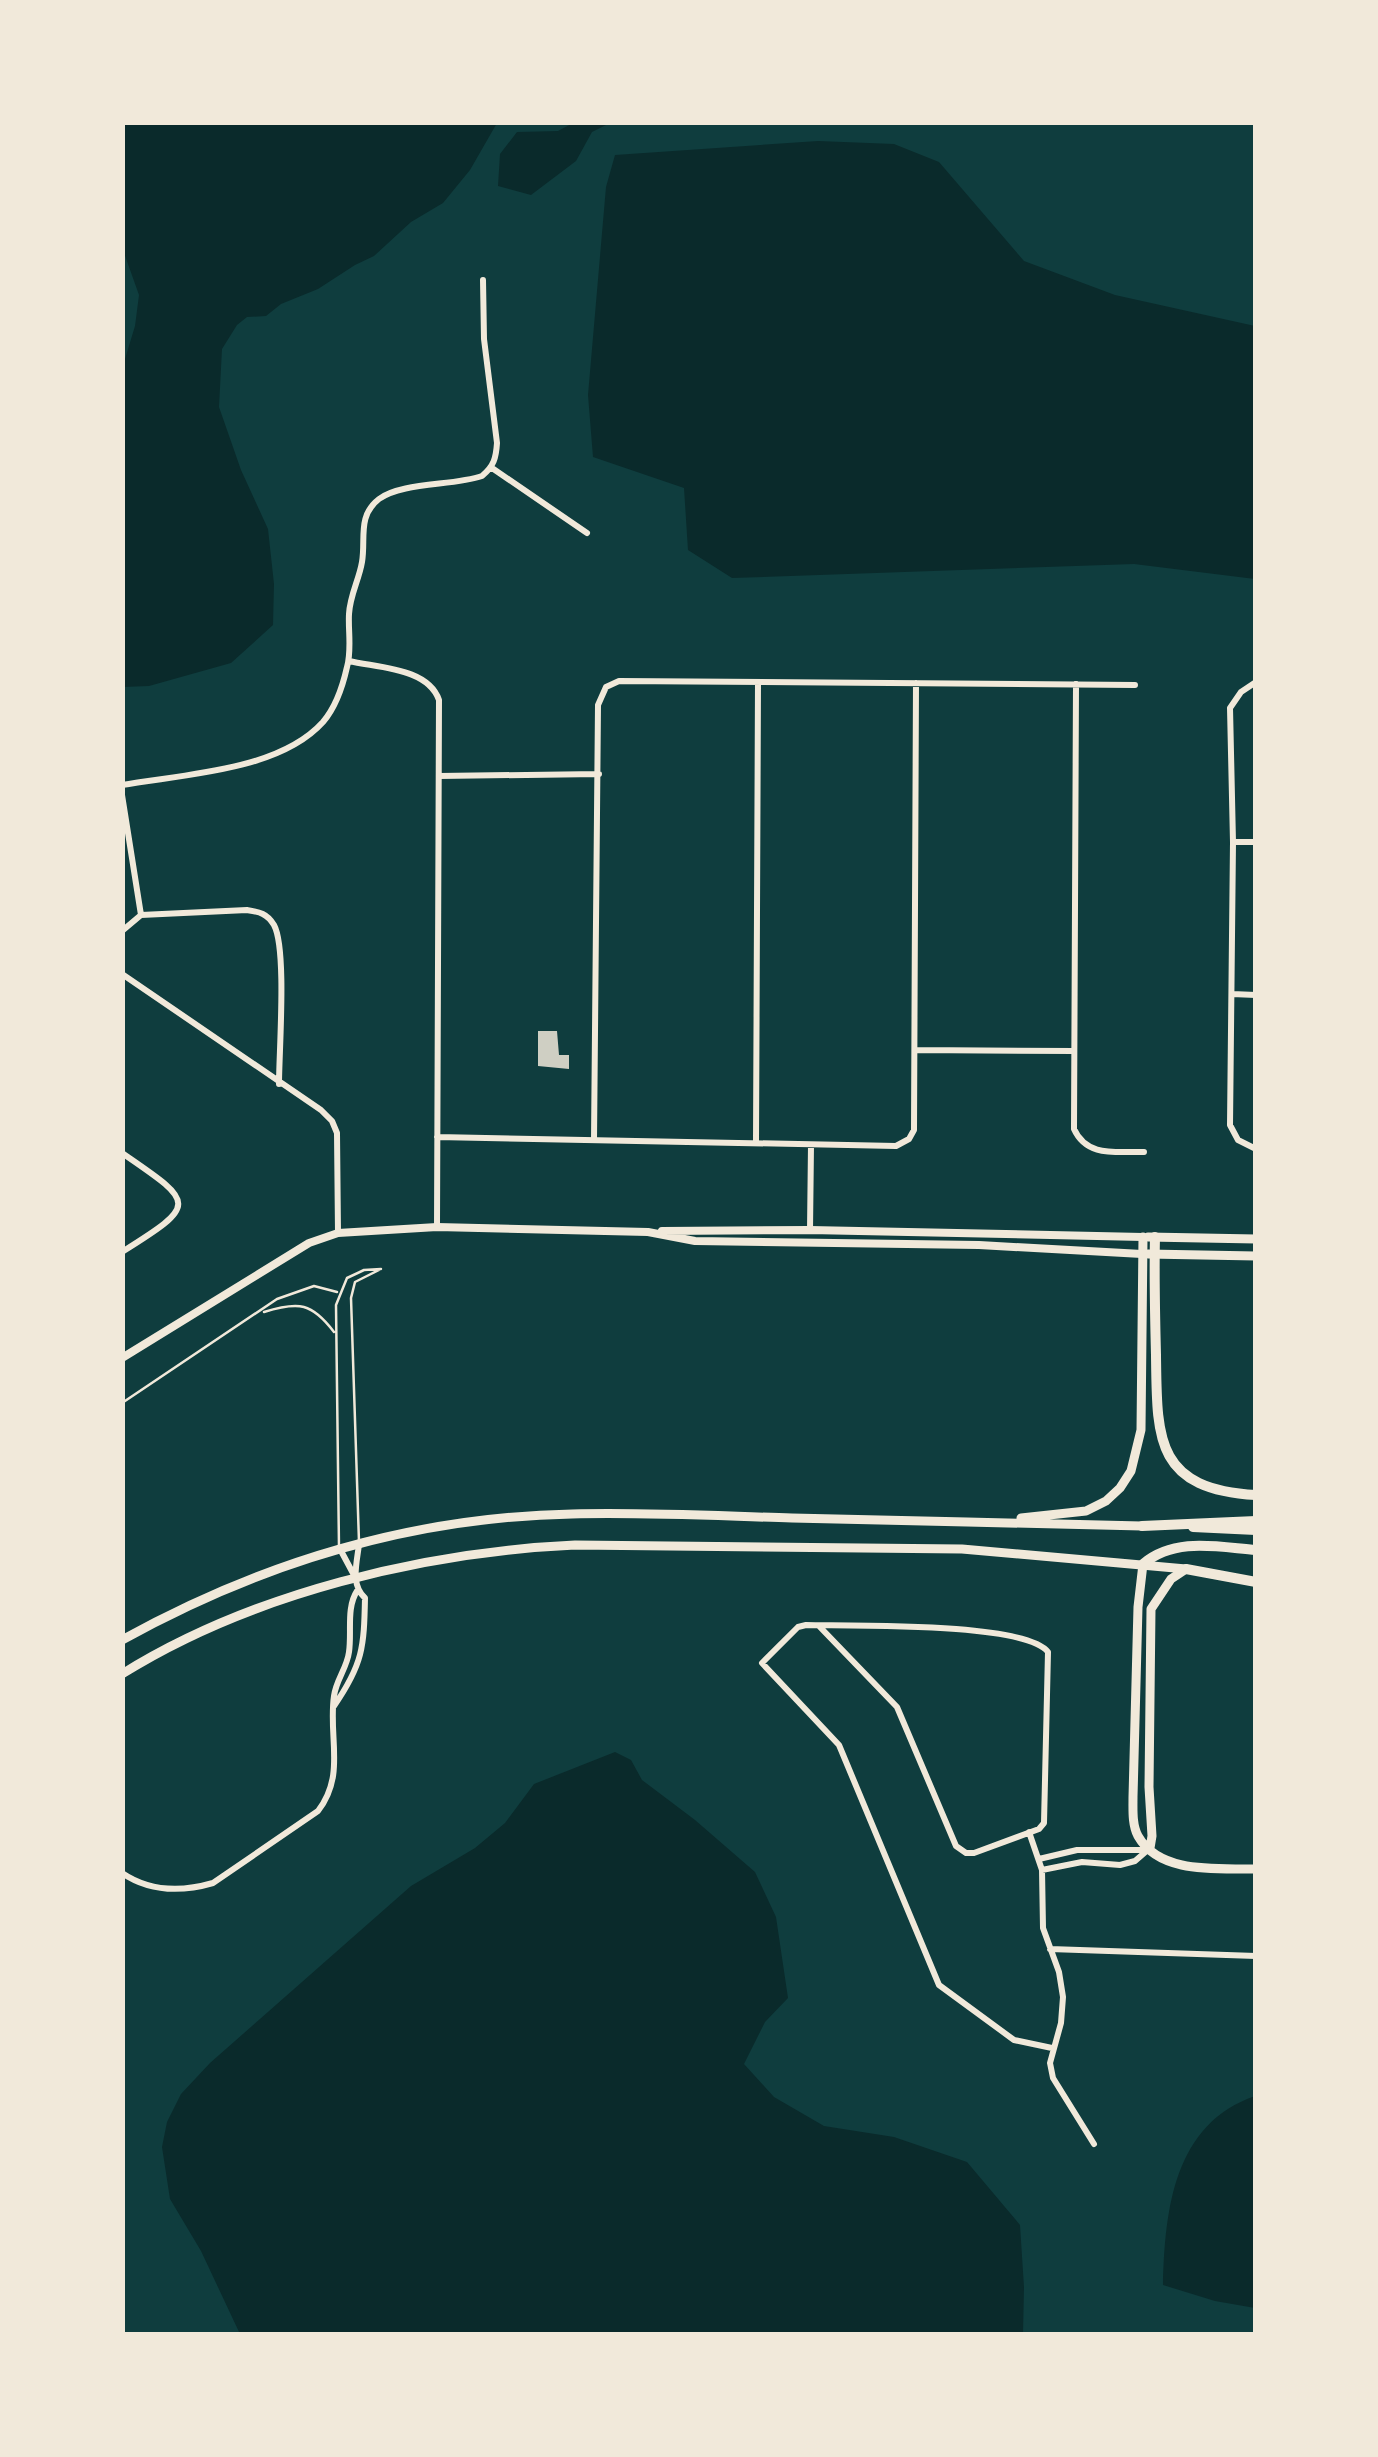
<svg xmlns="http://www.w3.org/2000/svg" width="1378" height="2457" font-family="'Source Serif 4',serif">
<rect width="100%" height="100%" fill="#0f3d3e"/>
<path fill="#0a2a2b" d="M 123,122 L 497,123 L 470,170 L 443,203 L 411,222 L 374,256 L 355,265 L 318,289 L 281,304 L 266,316 L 247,317 L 237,325 L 222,349 L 219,407 L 241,470 L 268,529 L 274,584 L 273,625 L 231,663 L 149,686 L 123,687 L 122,369 L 135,326 L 139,295 L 123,250 Z
M 573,123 L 610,123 L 592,132 L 576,161 L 531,195 L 498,186 L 500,154 L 517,132 L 558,131 Z
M 818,141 L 894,144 L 939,162 L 1024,261 L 1115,295 L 1255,326 L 1255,579 L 1134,564 L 732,578 L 688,550 L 684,488 L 593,457 L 588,395 L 606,187 L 615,155 Z
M 615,1752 L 631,1760 L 642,1780 L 695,1820 L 755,1872 L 776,1917 L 788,1998 L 765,2022 L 744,2064 L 774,2097 L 824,2126 L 894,2137 L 967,2162 L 1020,2225 L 1024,2287 L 1023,2334 L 240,2334 L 201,2251 L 170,2199 L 162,2147 L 167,2122 L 181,2094 L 210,2063 L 411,1886 L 475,1848 L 505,1823 L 534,1784 Z
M 1255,2096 L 1256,2096 L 1255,2308 L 1215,2301 L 1163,2285 C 1165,2209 1174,2124 1255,2096 Z"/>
<path fill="#cfcfc3" d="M 538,1031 L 557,1031 L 559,1055 L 569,1055 L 569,1069 L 538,1066 Z"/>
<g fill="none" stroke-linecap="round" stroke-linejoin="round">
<path stroke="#f1e9da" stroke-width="2.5" d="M 264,1312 C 299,1301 312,1303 334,1332
M 122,1403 L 277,1299 L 314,1286 L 337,1292
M 359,1542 L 351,1298 L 355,1282 L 379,1270
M 339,1548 L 336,1305 L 347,1278 L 364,1270 L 381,1269"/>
<path stroke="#f1e9da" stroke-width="6" d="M 492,468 L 587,533
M 349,661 C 379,668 428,668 439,700 L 437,1227
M 1256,682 L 1241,692 L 1230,708 L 1233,842 L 1230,1125 L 1238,1140 L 1256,1149
M 1076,684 L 1074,1129 C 1087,1158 1117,1151 1144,1152
M 439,776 L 599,774
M 122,785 C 184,774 279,771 323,722 C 335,708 343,685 347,667 C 352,650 348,631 349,614 C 350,595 359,580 362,562 C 366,539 357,516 379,499 C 402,482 453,486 482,476 C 494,466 496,458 497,443 L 484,339 L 483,280
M 122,795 L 141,915
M 1233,842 L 1256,842
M 141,915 L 247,910 C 259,912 267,913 274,925 C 287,949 279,1051 279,1084
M 122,931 L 141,915
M 122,974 L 321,1110 L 332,1121 L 337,1133 L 338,1233
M 1232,994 L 1256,995
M 915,1050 L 1074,1051
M 437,1137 L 896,1146 L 909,1139 L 914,1130 L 916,683
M 594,1140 L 598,705 L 606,687 L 619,681 L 1135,685
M 756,1143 L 758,682
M 122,1153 C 195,1203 199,1204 122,1252
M 810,1230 L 811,1145
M 340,1549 L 355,1577
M 819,1626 L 897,1707 L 956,1846 L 966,1853 L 974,1853 L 1039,1829 L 1044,1823 L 1048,1652 C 1025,1622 849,1626 806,1625 L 798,1627 L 762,1663 L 839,1745 L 939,1985 L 1014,2040 L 1052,2048
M 334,1706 C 363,1664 364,1647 365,1598 C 350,1584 357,1563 359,1544
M 1029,1832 L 1042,1870 L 1043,1928 L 1059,1972 L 1063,1997 L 1061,2023 L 1050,2063 L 1053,2078 L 1094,2144
M 1039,1859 L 1077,1850 L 1145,1850
M 1042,1870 L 1082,1862 L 1120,1865 L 1135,1861 L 1150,1848
M 122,1873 C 150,1892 182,1892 213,1883 L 318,1811 C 346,1775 328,1737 334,1696 C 336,1680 347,1668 349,1652 C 352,1632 346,1608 357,1591
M 1050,1949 L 1256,1956"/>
<path stroke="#f1e9da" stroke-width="8" d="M 662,1231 L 810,1230 L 1143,1237
M 122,1358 L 309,1243 L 338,1233 L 437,1227 L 648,1232 L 695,1241 L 979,1245 L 1142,1254"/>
<path stroke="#f1e9da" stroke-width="9" d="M 1148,1237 L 1256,1239
M 1148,1254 L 1256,1256
M 1143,1564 L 1138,1607 L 1133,1797 C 1133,1810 1132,1825 1138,1836 C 1160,1875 1219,1868 1256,1869
M 1150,1848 L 1152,1836 L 1149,1787 L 1151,1609 L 1171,1579 L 1186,1569"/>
<path stroke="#f1e9da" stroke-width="9" d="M 1021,1518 L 1086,1511 L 1106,1501 L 1120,1488 L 1131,1471 L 1141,1430 L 1143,1237
M 122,1640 C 261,1563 413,1517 572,1514 C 645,1512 719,1516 792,1518 C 909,1521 1025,1523 1142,1526
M 122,1674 C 252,1593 424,1552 575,1545 L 962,1549 L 1186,1569"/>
<path stroke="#f1e9da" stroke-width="10" d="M 1155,1237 C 1154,1276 1155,1316 1156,1355 C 1157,1439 1155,1489 1256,1495
M 1142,1526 L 1256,1521
M 1193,1527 L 1256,1530
M 1143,1564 C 1175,1537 1217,1547 1256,1550
M 1186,1569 L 1256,1582"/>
</g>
<rect width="1378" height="2457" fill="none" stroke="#f1e9da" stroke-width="250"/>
</svg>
